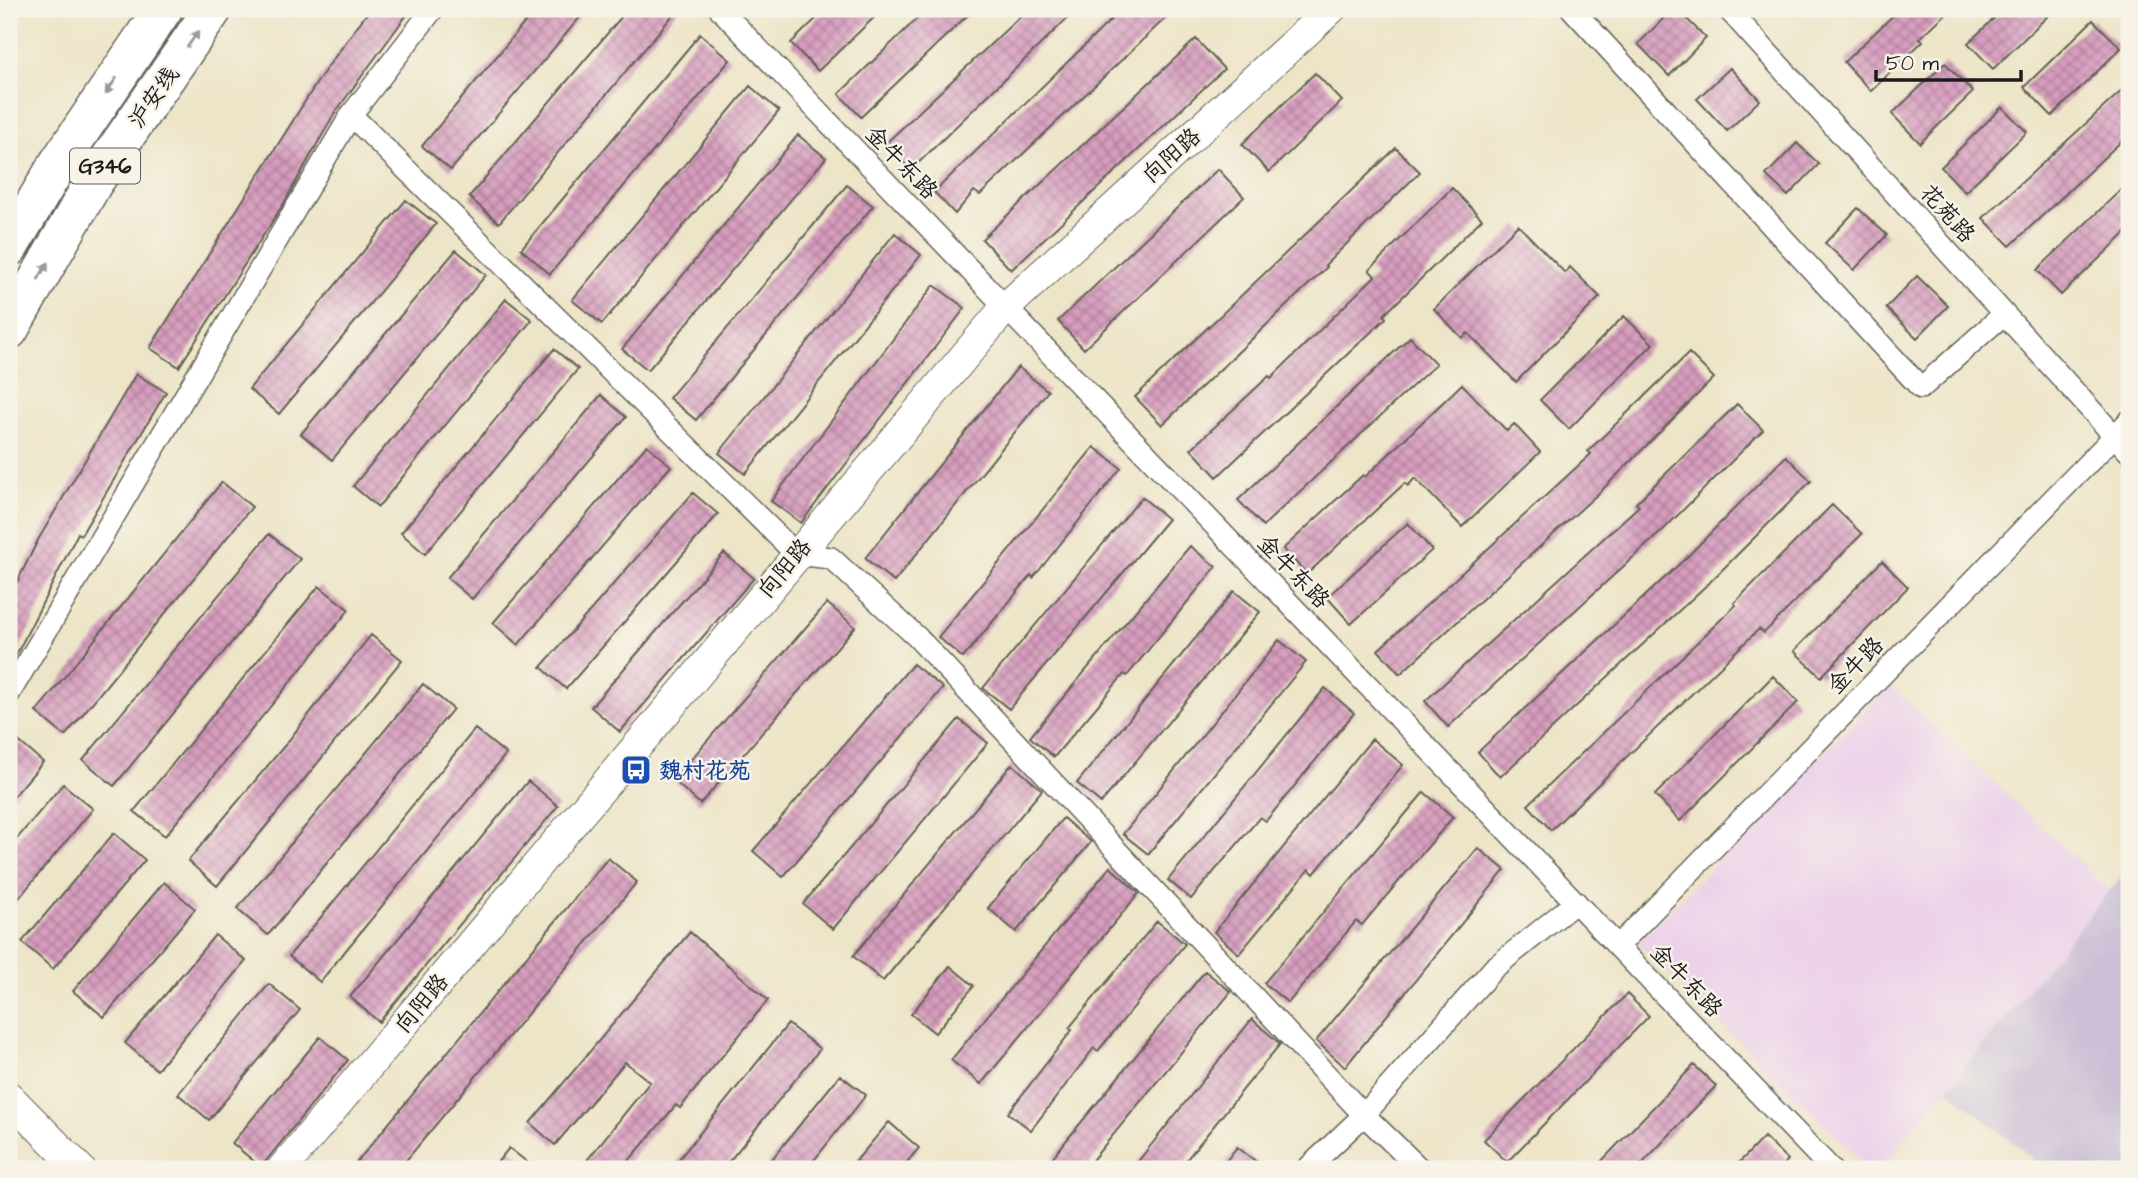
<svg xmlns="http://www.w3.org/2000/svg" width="2138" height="1178" font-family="'Architects Daughter','LXGW WenKai TC',sans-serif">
<defs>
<pattern id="building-cross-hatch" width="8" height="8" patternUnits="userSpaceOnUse" patternTransform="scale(1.75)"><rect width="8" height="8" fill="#d79dbe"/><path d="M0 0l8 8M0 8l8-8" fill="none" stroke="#ae7f9a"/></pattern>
</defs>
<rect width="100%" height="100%" fill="#f7f3e8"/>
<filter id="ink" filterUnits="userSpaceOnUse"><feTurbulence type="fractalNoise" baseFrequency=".0143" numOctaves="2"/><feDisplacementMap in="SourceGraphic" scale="14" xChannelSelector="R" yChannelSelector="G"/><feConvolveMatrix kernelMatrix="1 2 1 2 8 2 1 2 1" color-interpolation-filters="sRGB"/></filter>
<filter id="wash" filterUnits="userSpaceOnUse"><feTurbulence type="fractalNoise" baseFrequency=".00686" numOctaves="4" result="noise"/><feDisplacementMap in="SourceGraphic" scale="28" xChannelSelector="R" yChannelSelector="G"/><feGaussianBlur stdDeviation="1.57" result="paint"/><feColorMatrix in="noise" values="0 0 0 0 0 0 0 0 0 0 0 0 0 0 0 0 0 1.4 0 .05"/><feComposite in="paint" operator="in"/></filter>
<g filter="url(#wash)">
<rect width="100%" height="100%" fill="#ede5c8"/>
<path fill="#ecd1ea" d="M 1890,686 L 2110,891 L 1879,1169 L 1870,1169 L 1638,943 Z"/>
<path fill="#cbbfd5" d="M 2129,867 L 2129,1169 L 2045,1169 L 1947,1089 Z"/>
<g id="blocks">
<path fill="url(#building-cross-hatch)" d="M 370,9 L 411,9 L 334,114 L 284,203 L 179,367 L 150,348 L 321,76 Z
M 536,9 L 587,9 L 451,170 L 422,146 Z
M 628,9 L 678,9 L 499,223 L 469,197 Z
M 826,9 L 883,9 L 818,71 L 791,43 Z
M 927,9 L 974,9 L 861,117 L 839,94 Z
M 1028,9 L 1077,9 L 911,170 L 885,144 Z
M 1122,9 L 1175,9 L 980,195 L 974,191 L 955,214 L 934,192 Z
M 1673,9 L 1677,9 L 1706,38 L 1669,76 L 1638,44 Z
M 1900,9 L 1951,9 L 1920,38 L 1923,41 L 1871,91 L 1844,62 Z
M 2004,9 L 2055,9 L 1993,69 L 1968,43 Z
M 2093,20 L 2121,48 L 2052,116 L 2024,87 Z
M 700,34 L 730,60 L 550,274 L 521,249 Z
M 1196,39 L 1224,69 L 1011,270 L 982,239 Z
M 1945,63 L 1973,92 L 1920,143 L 1892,114 Z
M 1730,68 L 1760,100 L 1727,131 L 1697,99 Z
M 1315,73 L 1342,101 L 1269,172 L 1242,144 Z
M 2129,84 L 2129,134 L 2010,246 L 1983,218 Z
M 750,86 L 779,111 L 602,324 L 572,300 Z
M 2002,107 L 2027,132 L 1965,192 L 1941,167 Z
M 798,135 L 826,158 L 648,370 L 622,349 Z
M 1797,143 L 1819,164 L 1788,196 L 1766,175 Z
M 1396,148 L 1420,172 L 1325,265 L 1327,267 L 1162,425 L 1135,397 Z
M 1218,169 L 1244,197 L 1084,349 L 1058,321 Z
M 2129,182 L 2129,230 L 2061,295 L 2037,270 Z
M 847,185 L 873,206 L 696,420 L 669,398 Z
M 1452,188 L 1482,219 L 1384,315 L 1386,318 L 1217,477 L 1191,449 L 1269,376 L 1271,378 L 1375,276 L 1369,270 Z
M 406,200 L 436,224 L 279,414 L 249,389 Z
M 1858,208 L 1887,235 L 1854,270 L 1825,243 Z
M 1518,225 L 1565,273 L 1570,267 L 1600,297 L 1516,382 L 1468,333 L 1462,338 L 1434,309 Z
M 895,233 L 921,255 L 745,474 L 719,453 Z
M 456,250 L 486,275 L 332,460 L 301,434 Z
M 1917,276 L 1948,306 L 1917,338 L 1886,308 Z
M 934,285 L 965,308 L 801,523 L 771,501 Z
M 506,299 L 532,320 L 378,507 L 353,486 Z
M 1624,316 L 1653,344 L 1569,429 L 1540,400 Z
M 1410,337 L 1436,364 L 1263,526 L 1238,500 Z
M 554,349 L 578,369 L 425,554 L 401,533 Z
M 1689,353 L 1714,378 L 1602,490 L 1400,674 L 1378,650 L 1591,454 L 1588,451 Z
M 1018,367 L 1048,391 L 894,582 L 865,558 Z
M 136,374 L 166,392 L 81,535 L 78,533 L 9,669 L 9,598 L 38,540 Z
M 1462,384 L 1507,431 L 1514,424 L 1540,452 L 1462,527 L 1415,478 L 1408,486 L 1405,483 L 1307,574 L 1283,549 L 1363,475 L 1365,477 Z
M 601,395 L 626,417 L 472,599 L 447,578 Z
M 1737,404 L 1763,430 L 1663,530 L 1448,727 L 1425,701 L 1639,506 L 1636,503 Z
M 647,445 L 671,466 L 518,645 L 493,623 Z
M 1094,447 L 1121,468 L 1033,578 L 1031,575 L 963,658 L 938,637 Z
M 1786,456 L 1811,481 L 1711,581 L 1500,777 L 1478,752 L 1687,557 Z
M 222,482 L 252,507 L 65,736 L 36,712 Z
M 693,493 L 718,514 L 566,689 L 541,667 Z
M 1142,497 L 1168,519 L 1009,709 L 983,688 Z
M 1832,505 L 1862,534 L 1764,633 L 1759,629 L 1551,830 L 1528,805 L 1736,605 L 1734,603 Z
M 1408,523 L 1432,550 L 1351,624 L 1327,597 Z
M 269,534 L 300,559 L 114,786 L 83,760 Z
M 1190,546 L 1216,567 L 1127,676 L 1124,674 L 1054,757 L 1030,737 Z
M 724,553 L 754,578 L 620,732 L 591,707 Z
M 1882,561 L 1908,587 L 1821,677 L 1794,651 Z
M 319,586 L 349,610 L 165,836 L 134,811 Z
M 1234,591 L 1260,612 L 1101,803 L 1077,783 Z
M 827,603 L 855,627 L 700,804 L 673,780 Z
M 371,635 L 402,660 L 217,886 L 188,861 L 285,745 Z
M 1279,640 L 1306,662 L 1148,854 L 1123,834 Z
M 913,664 L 943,688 L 783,877 L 753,851 Z
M 1773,676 L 1798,702 L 1680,821 L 1655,795 Z
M 423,684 L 453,709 L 268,935 L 237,909 Z
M 1325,688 L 1354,713 L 1266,821 L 1260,817 L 1191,899 L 1168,880 Z
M 959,719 L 988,743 L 833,929 L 803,904 Z
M 475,729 L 506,754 L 320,982 L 289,956 Z
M 9,733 L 43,762 L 9,802 Z
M 1372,739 L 1403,765 L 1314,874 L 1309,869 L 1239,954 L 1214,932 Z
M 1012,764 L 1042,790 L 883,981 L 853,956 Z
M 528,781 L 558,806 L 379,1022 L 350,997 Z
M 63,784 L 93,809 L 9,910 L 9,848 Z
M 1424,792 L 1453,817 L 1362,925 L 1356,921 L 1288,1003 L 1264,983 Z
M 1063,818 L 1091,842 L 1016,932 L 988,908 Z
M 114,833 L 145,860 L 53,969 L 22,942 Z
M 1478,848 L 1505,870 L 1345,1067 L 1316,1041 Z
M 608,858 L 637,882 L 550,987 L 399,1169 L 351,1169 Z
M 1110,867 L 1139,893 L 981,1084 L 951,1060 Z
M 164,882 L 195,909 L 104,1017 L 73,991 Z
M 1157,921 L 1185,944 L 1098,1051 L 1094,1048 L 1031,1130 L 1008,1113 L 1072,1030 L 1069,1028 Z
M 690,932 L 768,1000 L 680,1108 L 676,1105 L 622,1169 L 580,1169 L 650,1082 L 625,1062 L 555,1145 L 530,1123 Z
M 215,935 L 246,961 L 157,1070 L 125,1043 Z
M 950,966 L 974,986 L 935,1033 L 911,1014 Z
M 1205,971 L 1231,992 L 1085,1169 L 1067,1169 L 1052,1158 Z
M 269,984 L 300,1010 L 209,1120 L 178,1094 Z
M 1627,994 L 1649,1016 L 1507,1162 L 1484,1140 Z
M 1252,1019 L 1280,1044 L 1179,1169 L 1132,1169 Z
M 788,1024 L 820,1049 L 732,1158 L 721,1169 L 671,1169 Z
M 320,1037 L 348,1060 L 261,1167 L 232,1143 Z
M 1694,1065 L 1716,1086 L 1637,1169 L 1594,1169 Z
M 840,1075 L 866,1095 L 807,1169 L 764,1169 Z
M 889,1122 L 919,1148 L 901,1169 L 849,1169 Z
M 1764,1137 L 1788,1160 L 1779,1169 L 1733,1169 Z
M 1237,1147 L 1266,1169 L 1220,1169 Z
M 509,1148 L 536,1169 L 492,1169 Z"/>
</g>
</g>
<g filter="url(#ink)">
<use href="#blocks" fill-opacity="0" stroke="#656258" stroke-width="2"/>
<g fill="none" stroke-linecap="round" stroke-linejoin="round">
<g stroke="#656258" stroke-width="24">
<path id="street" d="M 720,9 L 1831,1169
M 1572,9 L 1921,388 L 2004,314
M 1728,9 L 2129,452
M 351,115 L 796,554 L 831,558 L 917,637 L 1364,1115 L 1420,1169
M 9,694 L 351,115 L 433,9
M 1618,946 L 2129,421
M 1307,1169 L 1364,1115 L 1494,968 L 1576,902"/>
</g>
<g stroke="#656258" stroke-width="32">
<path id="secondary" d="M 9,1097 L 80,1169
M 282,1169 L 1005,308 L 1331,9"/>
</g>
<g stroke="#656258" stroke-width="41">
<path id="highway" d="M 9,247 L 58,164 L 163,9
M 9,330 L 93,183 L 213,9"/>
</g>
<use href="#street" stroke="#fff" stroke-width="21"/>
<use href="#secondary" stroke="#fff" stroke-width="30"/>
<use href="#highway" stroke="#fff" stroke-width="38"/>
</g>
<defs><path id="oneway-solid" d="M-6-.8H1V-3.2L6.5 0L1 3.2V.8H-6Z" transform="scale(1.75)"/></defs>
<g fill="#999">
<use href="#oneway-solid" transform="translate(193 39) rotate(-55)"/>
<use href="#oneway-solid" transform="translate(111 86) rotate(124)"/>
<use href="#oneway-solid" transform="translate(43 271) rotate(-60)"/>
</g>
</g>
<defs>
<g id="bus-square" transform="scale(1.575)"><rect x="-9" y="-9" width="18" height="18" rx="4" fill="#1a4fb4" stroke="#f7f3e8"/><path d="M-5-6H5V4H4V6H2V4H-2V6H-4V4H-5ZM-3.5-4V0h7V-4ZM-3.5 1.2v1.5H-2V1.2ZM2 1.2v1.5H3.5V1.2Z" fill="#fff"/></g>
</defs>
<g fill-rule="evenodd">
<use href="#bus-square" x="636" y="770"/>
</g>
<g text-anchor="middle" stroke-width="5" stroke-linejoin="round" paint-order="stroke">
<rect fill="#f7f3e8" stroke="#5e5c59" stroke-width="2" x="70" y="148.5" width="70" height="35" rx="5"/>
<g font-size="21" font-weight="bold" fill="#1c1c1c">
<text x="105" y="173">G346</text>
</g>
<g font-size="23" fill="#1c1c1c" stroke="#f7f3e8">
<text transform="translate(153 97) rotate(-55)" y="8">沪安线</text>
<text transform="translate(1171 155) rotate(-42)" y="8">向阳路</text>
<text transform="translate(902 162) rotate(46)" y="8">金牛东路</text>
<text transform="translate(1948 213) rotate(48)" y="8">花苑路</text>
<text transform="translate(784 568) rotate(-50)" y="8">向阳路</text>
<text transform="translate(1294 571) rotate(46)" y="8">金牛东路</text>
<text transform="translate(1855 665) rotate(-46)" y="8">金牛路</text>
<text transform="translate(1687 980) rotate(46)" y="8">金牛东路</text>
<text transform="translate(421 1003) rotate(-50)" y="8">向阳路</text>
</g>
<g font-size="23" font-weight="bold" fill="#164399" stroke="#f7f3e8" text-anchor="start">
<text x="659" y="778">魏村花苑</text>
</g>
</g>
<rect width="2138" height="1178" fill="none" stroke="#f7f3e8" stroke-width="35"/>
<path d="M1876 70v10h145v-10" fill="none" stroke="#1c1c1c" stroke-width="3.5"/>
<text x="1886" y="70" font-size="21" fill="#1c1c1c" stroke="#f7f3e8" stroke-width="5" paint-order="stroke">50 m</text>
</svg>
